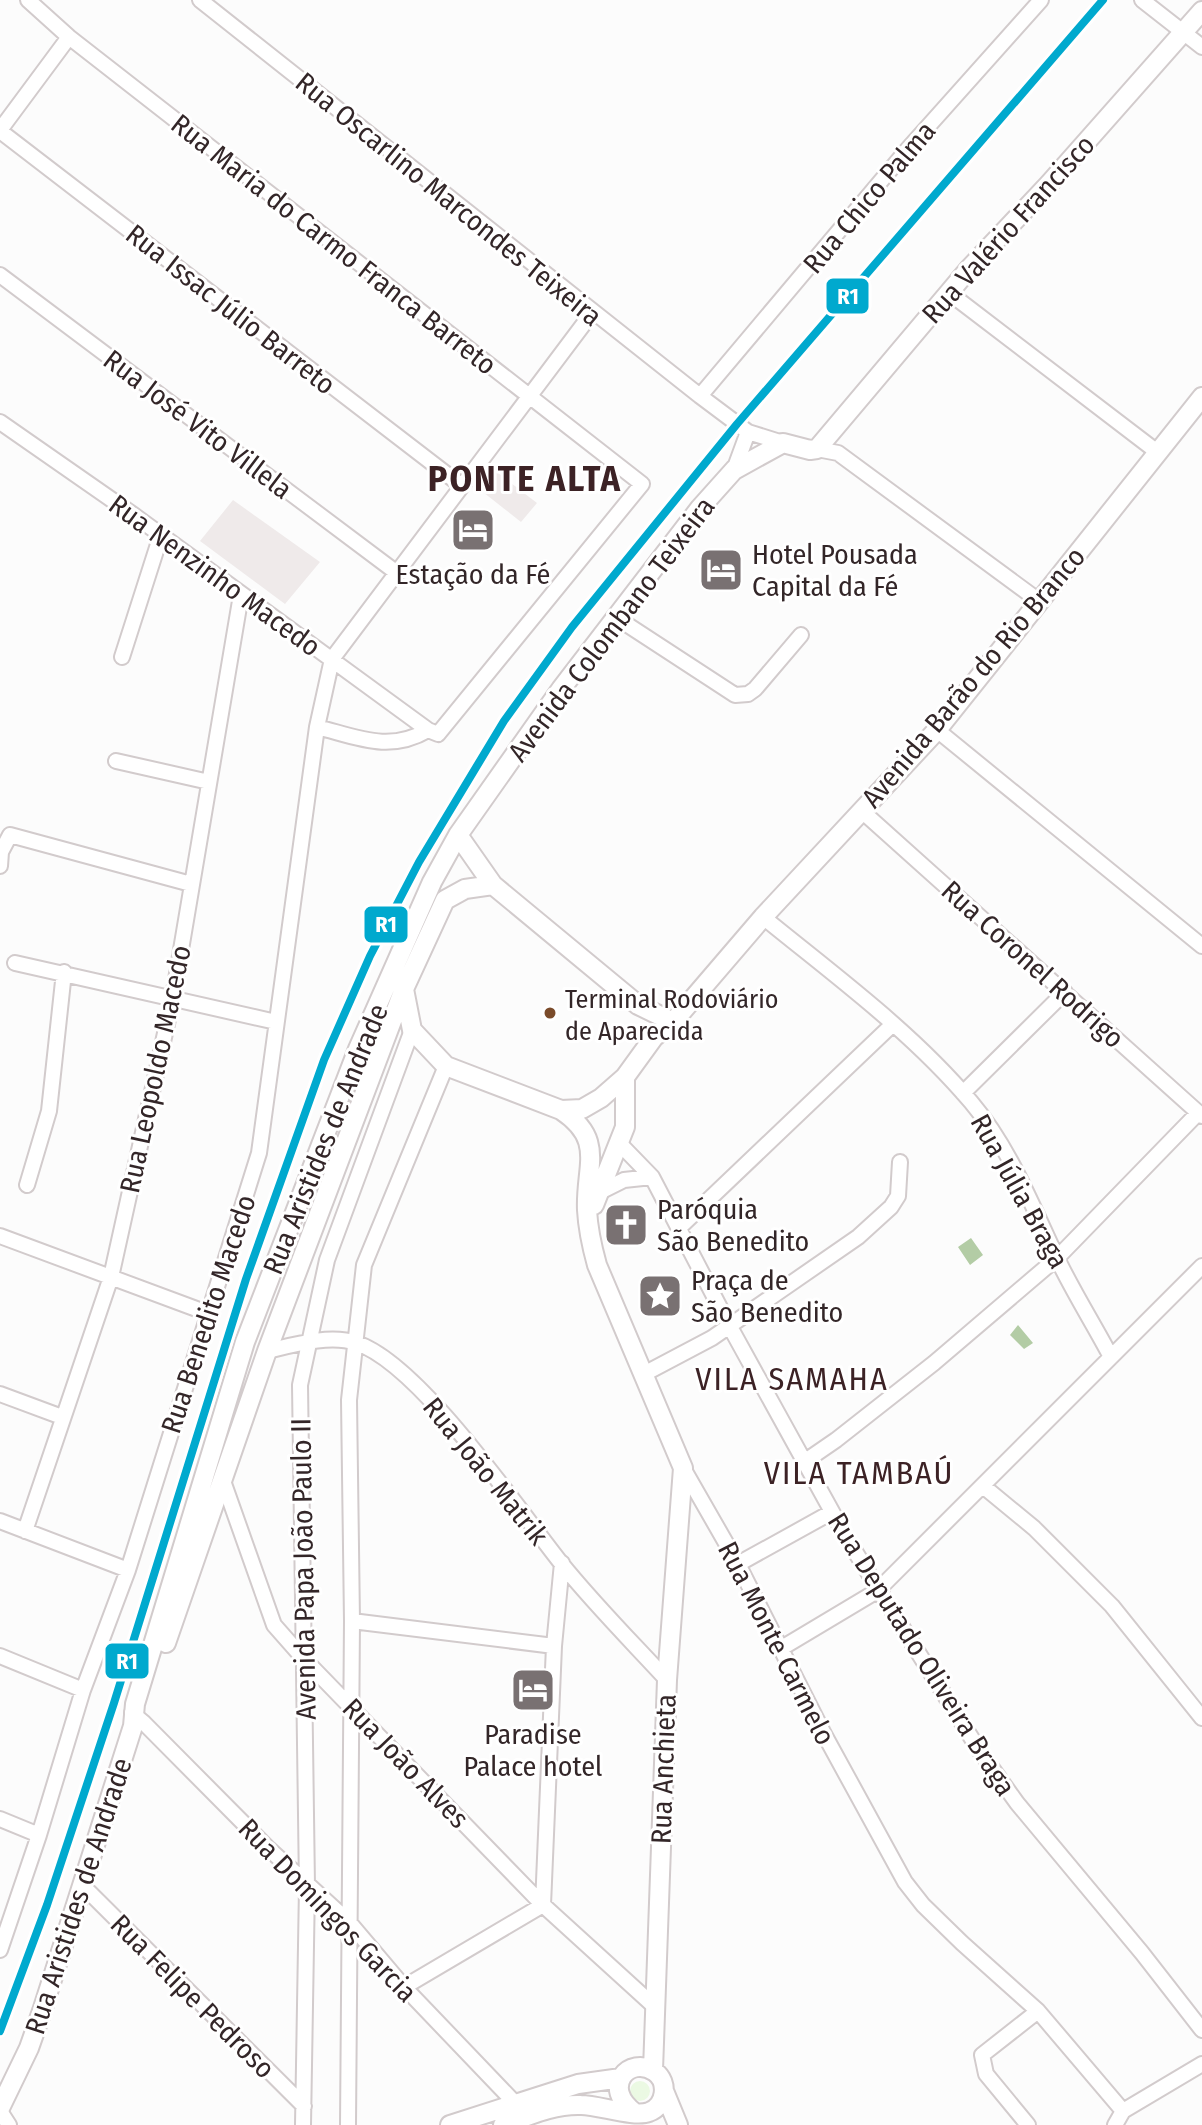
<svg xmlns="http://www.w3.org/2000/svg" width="1202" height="2125" font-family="'Fira Sans Condensed',sans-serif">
<rect width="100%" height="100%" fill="#fcfcfc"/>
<path fill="#efeaea" d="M 489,466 L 537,503 L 521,522 L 474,485 Z
M 233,500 L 320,562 L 285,604 L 200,541 Z"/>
<path fill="#ebf9e3" d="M630 2091a10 10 0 1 1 20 0a10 10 0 1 1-20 0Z"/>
<path fill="#b3cca5" d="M 971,1238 L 983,1255 L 970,1265 L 958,1247 Z
M 1018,1325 L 1033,1343 L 1024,1349 L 1010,1335 Z"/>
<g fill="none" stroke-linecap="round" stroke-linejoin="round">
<g stroke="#d2cbcc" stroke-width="18">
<path id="minor" d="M 28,0 L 69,37 L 642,484 L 438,734 L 428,730 C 389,753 357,737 317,727
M 200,0 L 700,396 L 748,432 L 783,443
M 1142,0 L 1202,47
M 0,130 L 69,37
M 0,131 L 462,486
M 0,275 L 397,573
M 948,292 L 1156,451
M 700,396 L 907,150 L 1041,0
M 0,422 L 135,516 L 428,730
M 817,449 L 838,453 L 1039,601
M 734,470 L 748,432
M 617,618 L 735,695 L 748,694 L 755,689 L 801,635
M 122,657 L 161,535
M 937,730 L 1202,946
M 116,761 L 209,782
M 863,812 L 1202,1116
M 0,866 L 1,852 L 10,835 L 191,884
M 763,917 C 834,975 911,1031 971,1102 C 1009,1147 1031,1203 1056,1256 C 1072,1290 1093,1323 1111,1357
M 15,963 L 276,1022
M 963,1093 L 1065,992
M 619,1143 L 652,1177 L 729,1325 L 846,1537 L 979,1750 L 1017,1803 L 1142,1953 L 1202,2030
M 27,1185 L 49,1111 L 64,972
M 598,1193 L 624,1180 L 652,1177
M 680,1227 L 893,1024
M 0,1236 L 210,1314
M 267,1351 C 293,1345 330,1334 356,1343 C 418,1362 518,1509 561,1563 C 594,1604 631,1641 667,1680
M 642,1375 L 712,1338 L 858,1237 L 891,1207 L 898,1196 L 900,1162
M 0,1394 L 62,1417
M 804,1462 L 836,1440 L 934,1363 L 1057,1258 L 1198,1113
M 683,1468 L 738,1564 L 824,1734 L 905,1882 L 923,1905 L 962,1943 L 1038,2011 L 1123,2111
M 222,1478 L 274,1625 L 304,1659 L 543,1905 L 654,2006
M 983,1486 L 1034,1528 L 1112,1606 L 1202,1718
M 0,1521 L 128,1570
M 25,1531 L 111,1277 L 173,997 L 241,595
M 738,1564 L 832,1512
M 352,1621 L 554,1646
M 780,1649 L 877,1591 L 1202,1266
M 0,1656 L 83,1690
M 132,1713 L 144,1723 L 269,1849 L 349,1922 L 404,1987 L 515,2103
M 0,1819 L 39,1835
M 83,1886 L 304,2106
M 0,1950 L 39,1835 L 83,1690 L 128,1570 L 259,1153 L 317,727 L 332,659 L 592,313
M 404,1987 L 543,1905 L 554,1646 L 562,1563
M 0,2111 L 9,2125
M 303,2125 L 307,1886 L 300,1385 L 327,1260 L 412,1030
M 348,2125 L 352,1621 L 349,1400 L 364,1265 L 446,1066
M 1028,2125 L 986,2074 L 982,2055 L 1038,2011
M 1115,2125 L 1123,2111 L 1202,2064"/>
</g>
<g stroke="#d2cbcc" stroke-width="22">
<path id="major" d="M 458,835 L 493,885 L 638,1005 L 673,1022
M 404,989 L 412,1030 L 446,1066 L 561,1110 L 582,1109 L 601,1098 L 625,1077 L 654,1037 L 673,1022 L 763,917 L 937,730 L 1202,397
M 561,1110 C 606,1140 585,1166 587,1210 C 588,1229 592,1247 597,1265 L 683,1468 L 667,1680 L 653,2070
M 594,1205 L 625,1127 L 625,1077
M 166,1643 L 267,1351 L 404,989 L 445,900 L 465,889 L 493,885
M 664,2091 L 678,2125
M 0,2108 L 29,2048 L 42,2011 L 133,1726 L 135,1704 L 245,1342 L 358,1049 L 432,882 L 458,835 L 561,689 L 700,508 L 734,470 L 783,443 L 810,450 L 817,449 L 968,270 L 1049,184 L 1202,11
M 450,2125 L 578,2084 L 621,2078
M 503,2125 C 528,2116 553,2104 581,2105 C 599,2105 634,2118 649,2112 C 666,2106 669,2082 655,2072 C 629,2054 600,2088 635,2113"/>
</g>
<use href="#minor" stroke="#fff" stroke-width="14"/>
<use href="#major" stroke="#fff" stroke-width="18"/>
<g stroke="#fff" stroke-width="14">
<path id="rail-1" d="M 0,2031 L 47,1905 L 114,1703 L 246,1279 L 324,1060 L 370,956 L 419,862 L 504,721 L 572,627 L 737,424 L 1103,0"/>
</g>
<use href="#rail-1" stroke="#00a9ce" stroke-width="8"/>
</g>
<defs>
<g id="hotel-square" transform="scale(2.3)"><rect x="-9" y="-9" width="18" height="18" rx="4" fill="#797172" stroke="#fff"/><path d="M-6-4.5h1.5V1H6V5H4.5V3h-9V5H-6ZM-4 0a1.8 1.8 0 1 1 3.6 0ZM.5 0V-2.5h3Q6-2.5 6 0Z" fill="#fff"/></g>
<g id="church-square" transform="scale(2.3)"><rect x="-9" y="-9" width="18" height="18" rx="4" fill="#797172" stroke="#fff"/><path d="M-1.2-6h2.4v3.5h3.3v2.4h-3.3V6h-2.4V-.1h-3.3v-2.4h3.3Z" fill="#fff"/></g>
<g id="sight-square" transform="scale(2.3)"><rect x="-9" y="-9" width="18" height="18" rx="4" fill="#797172" stroke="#fff"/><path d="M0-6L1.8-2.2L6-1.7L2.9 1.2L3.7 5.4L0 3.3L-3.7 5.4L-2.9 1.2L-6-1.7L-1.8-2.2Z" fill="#fff"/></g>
</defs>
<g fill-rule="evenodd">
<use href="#hotel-square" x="473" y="530"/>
<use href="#hotel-square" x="721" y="570"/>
<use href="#church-square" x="626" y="1225"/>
<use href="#sight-square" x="660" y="1296"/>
<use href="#hotel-square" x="533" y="1690"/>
</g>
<circle fill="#7a4b2a" stroke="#fff" stroke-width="3" cx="550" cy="1013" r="7"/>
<g text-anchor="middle" stroke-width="6" stroke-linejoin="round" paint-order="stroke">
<g font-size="26" fill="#332628" stroke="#fff" text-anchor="start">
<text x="565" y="1008">Terminal Rodoviário<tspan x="565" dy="32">de Aparecida</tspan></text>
</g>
<g font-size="28" fill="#332628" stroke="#fff">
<text transform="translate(869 197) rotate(-50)" y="10">Rua Chico Palma</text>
<text transform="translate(449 199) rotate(39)" y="10">Rua Oscarlino Marcondes Teixeira</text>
<text transform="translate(1008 229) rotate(-48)" y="10">Rua Valério Francisco</text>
<text transform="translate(334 244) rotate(38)" y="10">Rua Maria do Carmo Franca Barreto</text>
<text transform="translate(231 309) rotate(38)" y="10">Rua Issac Júlio Barreto</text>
<text transform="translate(198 424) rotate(37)" y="10">Rua José Vito Villela</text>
<text transform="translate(215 575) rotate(36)" y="10">Rua Nenzinho Macedo</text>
<text transform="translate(611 629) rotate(-53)" y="10">Avenida Colombano Teixeira</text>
<text transform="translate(973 677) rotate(-50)" y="10">Avenida Barão do Rio Branco</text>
<text transform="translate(1033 964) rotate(42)" y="10">Rua Coronel Rodrigo</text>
<text transform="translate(155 1069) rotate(-78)" y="10">Rua Leopoldo Macedo</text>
<text transform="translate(325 1139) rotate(-68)" y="10">Rua Aristides de Andrade</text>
<text transform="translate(1020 1191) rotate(61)" y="10">Rua Júlia Braga</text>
<text transform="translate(208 1314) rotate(-72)" y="10">Rua Benedito Macedo</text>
<text transform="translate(486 1471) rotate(51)" y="10">Rua João Matrik</text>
<text transform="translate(303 1569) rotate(-91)" y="10">Avenida Papa João Paulo II</text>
<text transform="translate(777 1643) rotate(63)" y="10">Rua Monte Carmelo</text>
<text transform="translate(922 1654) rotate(58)" y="10">Rua Deputado Oliveira Braga</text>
<text transform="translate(406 1763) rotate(46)" y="10">Rua João Alves</text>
<text transform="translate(663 1769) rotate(-88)" y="10">Rua Anchieta</text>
<text transform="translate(78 1896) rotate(-72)" y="10">Rua Aristides de Andrade</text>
<text transform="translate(328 1910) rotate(46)" y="10">Rua Domingos Garcia</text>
<text transform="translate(193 1996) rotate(45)" y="10">Rua Felipe Pedroso</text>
</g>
<g font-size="28" fill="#332628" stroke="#fff" text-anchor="start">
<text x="752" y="564">Hotel Pousada<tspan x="752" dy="32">Capital da Fé</tspan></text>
<text x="473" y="584" text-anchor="middle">Estação da Fé</text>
<text x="657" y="1219">Paróquia<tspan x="657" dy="32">São Benedito</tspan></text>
<text x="691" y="1290">Praça de<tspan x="691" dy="32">São Benedito</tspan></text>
<text x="533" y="1744" text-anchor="middle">Paradise<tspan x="533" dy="32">Palace hotel</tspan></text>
</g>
<g font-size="32" letter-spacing="2" fill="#3c2225" stroke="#fff">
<text x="792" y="1390">VILA SAMAHA</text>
<text x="859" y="1484">VILA TAMBAÚ</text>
</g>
<g font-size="36" font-weight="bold" letter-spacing="2" fill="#3c2225" stroke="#fff">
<text x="525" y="491">PONTE ALTA</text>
</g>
</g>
<g stroke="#fff" stroke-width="3">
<rect x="825" y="277" width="45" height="38" rx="8" fill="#00a9ce"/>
<rect x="363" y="905" width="46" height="39" rx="8" fill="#00a9ce"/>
<rect x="104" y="1642" width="46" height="38" rx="8" fill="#00a9ce"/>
</g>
<g font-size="22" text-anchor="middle" font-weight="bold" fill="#fff">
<text x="848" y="304">R1</text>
<text x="386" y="932">R1</text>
<text x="127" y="1669">R1</text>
</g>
</svg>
